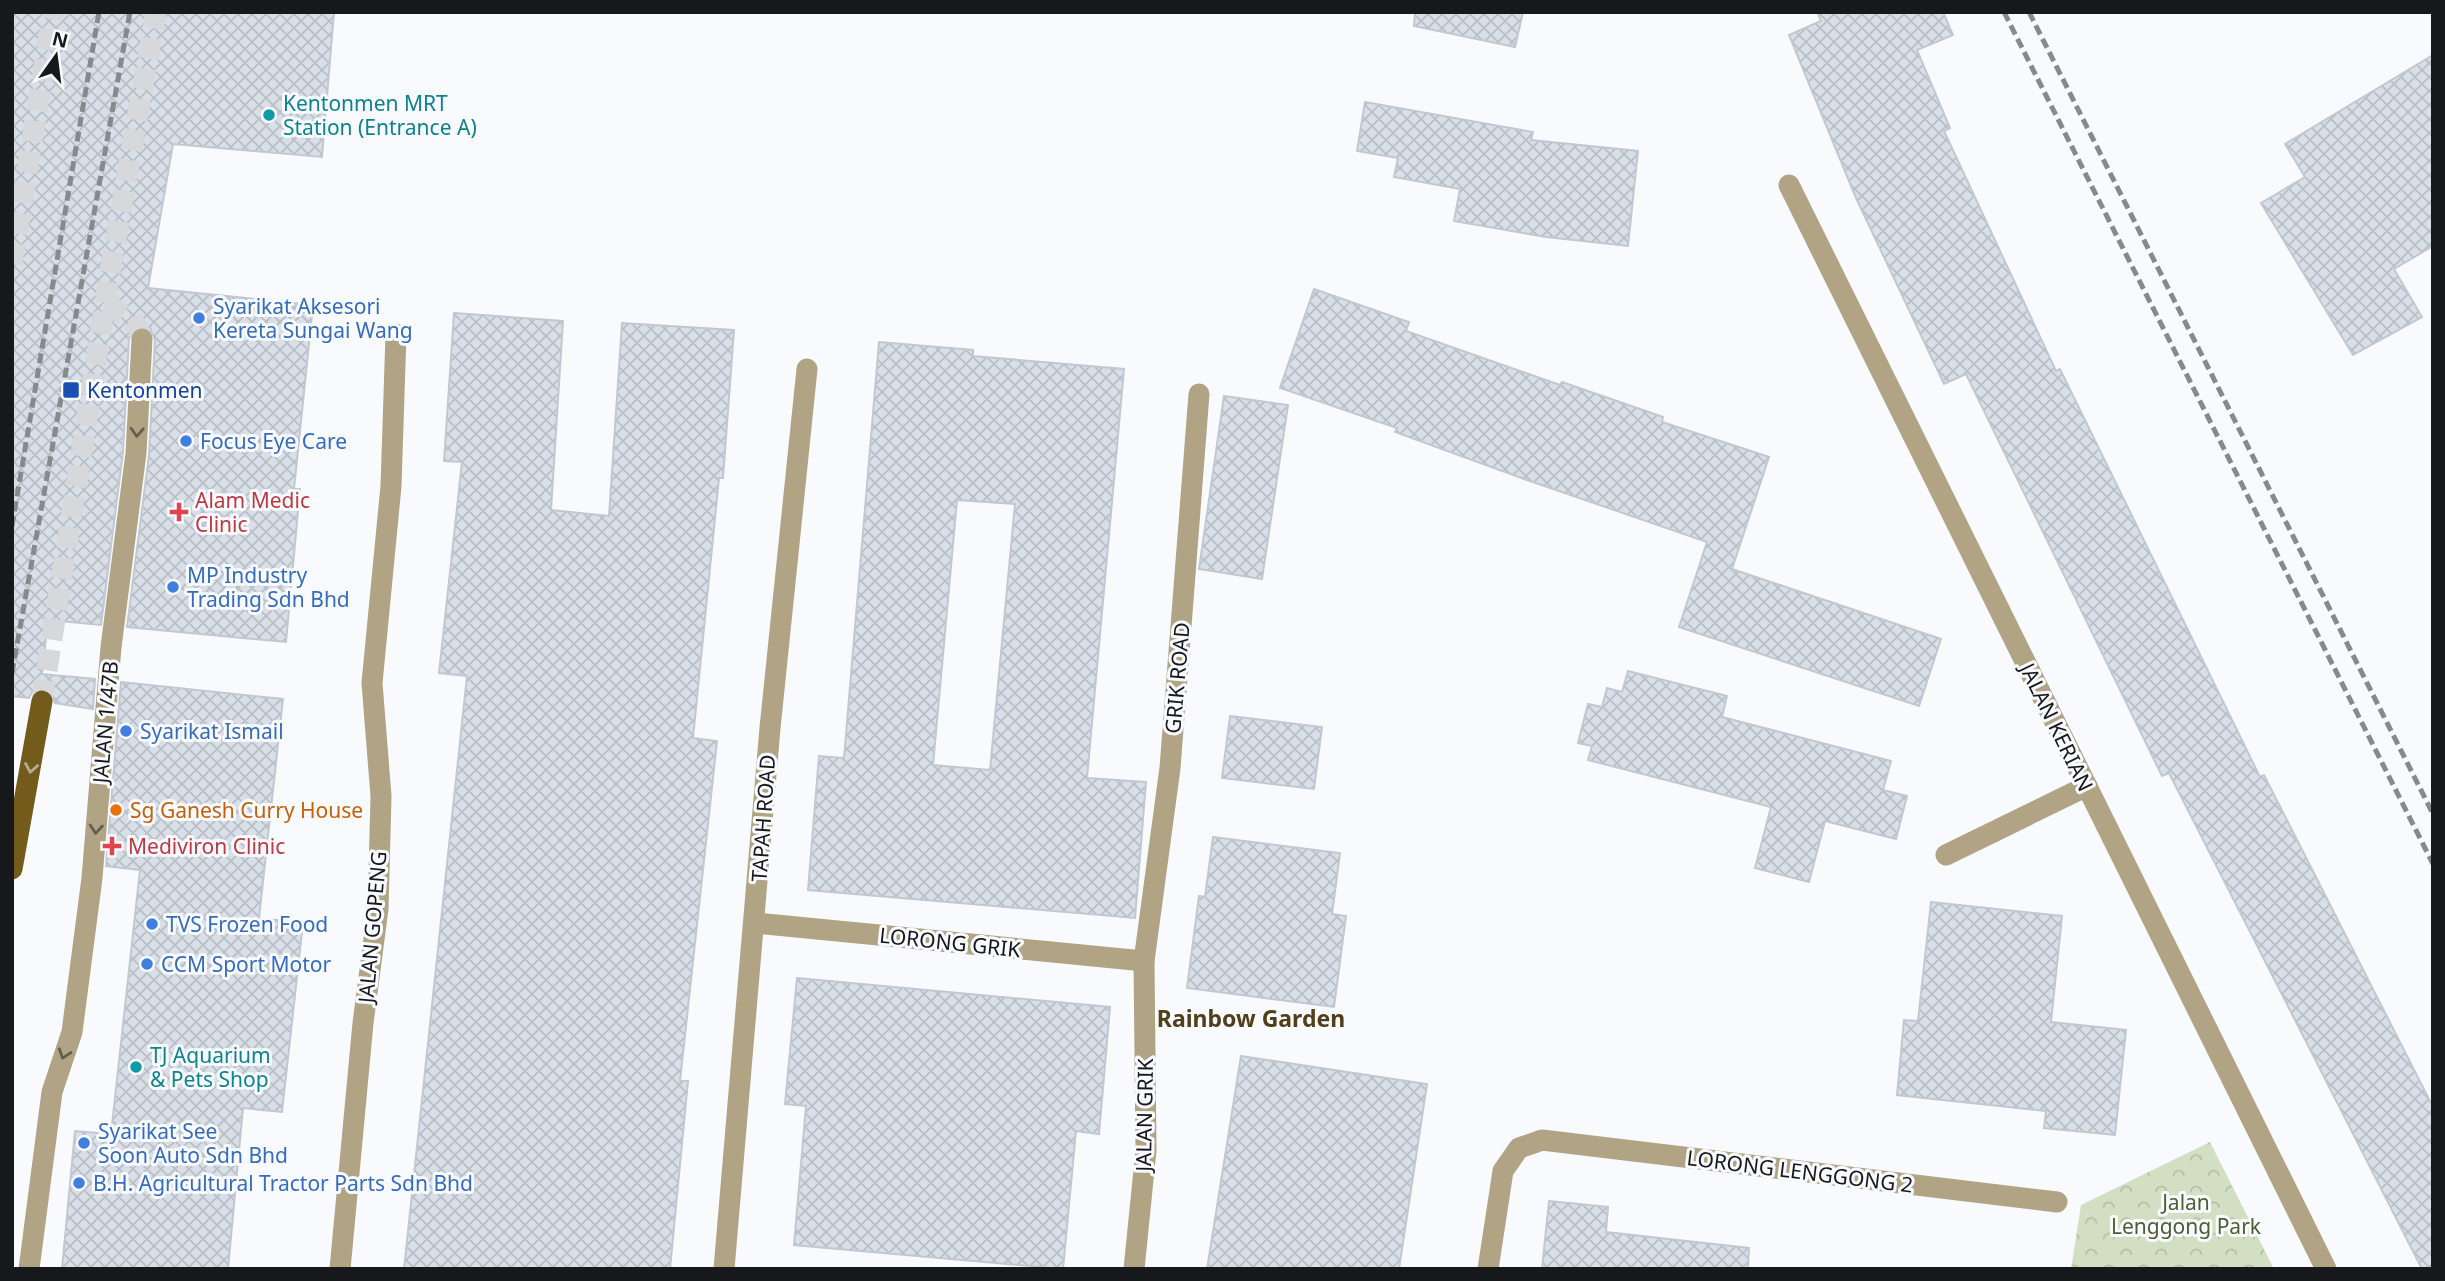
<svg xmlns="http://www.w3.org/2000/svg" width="2445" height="1281" font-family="'Noto Sans',sans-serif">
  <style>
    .park { fill: url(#park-crowns) }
    .building { fill: url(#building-cross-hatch); stroke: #c2c8d0; stroke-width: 2; fill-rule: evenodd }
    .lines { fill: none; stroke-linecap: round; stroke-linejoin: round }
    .minor-tunnel { stroke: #d6d8dc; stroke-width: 21; stroke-dasharray: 21 10; stroke-linecap: butt }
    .major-tunnel { stroke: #d6d8dc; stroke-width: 21; stroke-dasharray: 21 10; stroke-linecap: butt }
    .minor { stroke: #b0a485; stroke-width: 21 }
    .major { stroke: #735c1b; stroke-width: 21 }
    .rail { stroke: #87898c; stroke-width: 5; stroke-dasharray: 10 5; stroke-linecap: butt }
    .oneway { stroke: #635e50 }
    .oneway2 { stroke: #b6ab8c }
    .culture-dot { fill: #0f9aa8; stroke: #f8fafe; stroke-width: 2.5 }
    .shop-dot { fill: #3f7fe0; stroke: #f8fafe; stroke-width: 2.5 }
    .transit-dot { fill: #1a4fb4; stroke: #f8fafe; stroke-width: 2.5 }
    .health-dot { fill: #e0444e; stroke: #f8fafe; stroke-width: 2.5 }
    .food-dot { fill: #e8710a; stroke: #f8fafe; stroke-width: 2.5 }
    .labels { text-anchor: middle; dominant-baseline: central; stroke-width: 6; stroke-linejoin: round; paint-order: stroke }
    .culture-label { font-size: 21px; fill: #0d838f; stroke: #f8fafe; text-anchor: start }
    .shop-label { font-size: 21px; fill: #366cbe; stroke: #f8fafe; text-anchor: start }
    .transit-label { font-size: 21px; fill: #164399; stroke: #f8fafe; text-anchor: start }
    .health-label { font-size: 21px; fill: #be3a42; stroke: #f8fafe; text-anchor: start }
    .street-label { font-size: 21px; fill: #16181b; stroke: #f8fafe }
    .food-label { font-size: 21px; fill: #c56008; stroke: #f8fafe; text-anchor: start }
    .park-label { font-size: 21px; fill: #4d5f32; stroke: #f8fafe }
    .neighbourhood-label { font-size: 23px; font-weight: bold; fill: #503f18; stroke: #f8fafe }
  </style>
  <defs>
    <pattern id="park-crowns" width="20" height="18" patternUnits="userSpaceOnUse" patternTransform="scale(1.75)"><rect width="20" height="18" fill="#d3dfc3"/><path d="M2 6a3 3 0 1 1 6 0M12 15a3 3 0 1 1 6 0" fill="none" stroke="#b4bfa7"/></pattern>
    <pattern id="building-cross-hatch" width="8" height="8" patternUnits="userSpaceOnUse" patternTransform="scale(1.75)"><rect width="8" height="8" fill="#d9dfe8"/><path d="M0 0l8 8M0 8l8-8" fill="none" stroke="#babfc6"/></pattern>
  </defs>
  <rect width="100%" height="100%" fill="#f8fafe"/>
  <path class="park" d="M2210 1142 2274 1269H2071L2081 1205Z"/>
  <g class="building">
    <path d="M12 12H334L322 157 173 144 148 288 313 305 294 489H300L286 642 127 627 149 455 155 340 150 328 137 327 129 338 123 452 101 625 48 620 42 674 95 679 93 709 55 703 51 691 44 688 32 692 29 698 12 696Z"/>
    <path d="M1415 12H1523L1515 47 1414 26Z"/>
    <path d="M1817 12H1943L1953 35 1917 50 1950 128 1944 131 2056 371 2060 369 2260 777 2264 775 2433 1107V1269H2422L2169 773 2162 776 1966 374 1944 384 1856 198 1789 35 1821 21Z"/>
    <path d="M2433 55V246L2394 269 2422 317 2353 355 2261 203 2305 177 2285 144Z"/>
    <path d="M1365 102 1533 132 1531 140 1638 151 1628 246 1546 237 1454 221 1460 189 1394 177 1398 158 1357 151Z"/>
    <path d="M1314 289 1409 322 1406 331 1560 385 1562 382 1663 417 1662 422 1769 457 1732 569 1941 639 1919 706 1679 627 1707 542 1527 480 1395 432 1397 428 1280 388Z"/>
    <path d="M454 313 563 321 551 510 609 516 622 323 734 330 723 478H719L693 738 717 741 680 1081H688L670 1269H404L467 676 439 673 462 462 444 461Z"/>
    <path d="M879 342 973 350V356L1124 369 1087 778 1146 782 1135 918 808 890 819 756 844 758ZM957 500 1015 504 990 770 933 765Z"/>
    <path d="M1224 396 1288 405 1262 579 1199 569Z"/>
    <path d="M1628 671 1727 696 1722 717 1891 761 1883 790 1907 796 1896 839 1825 821 1809 882 1755 868 1771 807 1588 760 1592 746 1578 743 1588 704 1602 707 1607 688 1622 692Z"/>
    <path d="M121 682 283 699 259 918 303 923 282 1112 243 1108 228 1269H62L75 1131 111 1134 140 870 106 866Z"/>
    <path d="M1230 716 1322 727 1314 789 1222 778Z"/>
    <path d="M1213 837 1340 853 1332 914 1346 916 1334 1007 1187 988 1199 896 1205 897Z"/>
    <path d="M1931 902 2062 916 2051 1022 2126 1030 2115 1135 2044 1128 2046 1111 1897 1095 1904 1020 1918 1021Z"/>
    <path d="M797 978 1110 1007 1099 1134 1076 1131 1063 1269 794 1245 806 1106 785 1104Z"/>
    <path d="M1241 1056 1427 1084 1399 1269H1207Z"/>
    <path d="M1549 1201 1608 1207 1606 1232 1749 1248 1748 1269H1542Z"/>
  </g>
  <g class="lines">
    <path class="minor-tunnel" d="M105 304C124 314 137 318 142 339"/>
    <g class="major-tunnel">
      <path d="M12 264 53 12"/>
      <path d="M42 701 111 266 156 12"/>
    </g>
    <g class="minor">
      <path d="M1789 185 2326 1269"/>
      <path d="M1946 855 2087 786"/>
      <path d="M756 923 1144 961"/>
      <path d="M29 1269 52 1092 72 1032 92 878 111 647 136 453 142 339"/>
      <path d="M340 1269 363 1023 378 909 381 796 372 683 391 486 396 334"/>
      <path d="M724 1269 770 728 807 369"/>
      <path d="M1134 1269 1146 1150 1144 961 1170 768 1199 394"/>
      <path d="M1488 1269 1503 1171 1519 1148 1542 1140 2057 1202"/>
    </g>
    <path class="major" d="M12 869 42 701"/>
    <g class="rail">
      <path d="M2004 12 2433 864"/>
      <path d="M2029 12 2433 814"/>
      <path d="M12 526 99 12"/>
      <path d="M12 673 130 12"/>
    </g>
  </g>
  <defs><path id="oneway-chevron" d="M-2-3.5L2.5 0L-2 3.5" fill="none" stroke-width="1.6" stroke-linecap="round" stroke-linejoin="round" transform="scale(1.75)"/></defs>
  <g class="oneway">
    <use href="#oneway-chevron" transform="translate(137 432) rotate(93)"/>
    <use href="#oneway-chevron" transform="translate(96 829) rotate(95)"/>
    <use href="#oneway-chevron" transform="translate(64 1054) rotate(108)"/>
  </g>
  <use class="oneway2" href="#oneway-chevron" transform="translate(31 768) rotate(100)"/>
  <g class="culture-dot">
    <circle cx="269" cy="115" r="7"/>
    <circle cx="136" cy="1067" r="7"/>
  </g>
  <g class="shop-dot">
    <circle cx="199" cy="318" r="7"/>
    <circle cx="186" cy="441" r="7"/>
    <circle cx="173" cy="587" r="7"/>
    <circle cx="126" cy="731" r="7"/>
    <circle cx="152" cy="924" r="7"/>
    <circle cx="147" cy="964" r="7"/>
    <circle cx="84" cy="1143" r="7"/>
    <circle cx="79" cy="1183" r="7"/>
  </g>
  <rect class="transit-dot" x="62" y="381" width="18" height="18" rx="3.5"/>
  <g class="health-dot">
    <path d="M175.5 501.5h7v7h7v7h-7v7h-7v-7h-7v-7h7z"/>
    <path d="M108.5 835.5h7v7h7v7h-7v7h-7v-7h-7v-7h7z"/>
  </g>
  <circle class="food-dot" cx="116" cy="810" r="7"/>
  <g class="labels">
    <g class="culture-label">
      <text x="283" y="103">Kentonmen MRT<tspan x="283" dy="24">Station (Entrance A)</tspan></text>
      <text x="150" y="1055">TJ Aquarium<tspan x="150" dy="24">&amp; Pets Shop</tspan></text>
    </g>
    <g class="shop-label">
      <text x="213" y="306">Syarikat Aksesori<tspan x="213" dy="24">Kereta Sungai Wang</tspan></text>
      <text x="200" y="441">Focus Eye Care</text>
      <text x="187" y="575">MP Industry<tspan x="187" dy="24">Trading Sdn Bhd</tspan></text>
      <text x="140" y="731">Syarikat Ismail</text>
      <text x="166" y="924">TVS Frozen Food</text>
      <text x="161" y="964">CCM Sport Motor</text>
      <text x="98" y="1131">Syarikat See<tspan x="98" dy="24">Soon Auto Sdn Bhd</tspan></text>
      <text x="93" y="1183">B.H. Agricultural Tractor Parts Sdn Bhd</text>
    </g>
    <g class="transit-label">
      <text x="87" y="390">Kentonmen</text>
    </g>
    <g class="health-label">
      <text x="195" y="500">Alam Medic<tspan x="195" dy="24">Clinic</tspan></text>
      <text x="128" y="846">Mediviron Clinic</text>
    </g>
    <g class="street-label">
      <text transform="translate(1177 678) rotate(-85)">GRIK ROAD</text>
      <text transform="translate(105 722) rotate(-85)">JALAN 1/47B</text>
      <text transform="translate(2057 727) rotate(64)">JALAN KERIAN</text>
      <text transform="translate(763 818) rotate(-86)">TAPAH ROAD</text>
      <text transform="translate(372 927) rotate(-85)">JALAN GOPENG</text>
      <text transform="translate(950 942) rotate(6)">LORONG GRIK</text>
      <text transform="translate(1144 1115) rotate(-89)">JALAN GRIK</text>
      <text transform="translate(1800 1171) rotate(7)">LORONG LENGGONG 2</text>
    </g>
    <g class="food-label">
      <text x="130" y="810">Sg Ganesh Curry House</text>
    </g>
    <g class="park-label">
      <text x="2186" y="1202">Jalan<tspan x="2186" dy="24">Lenggong Park</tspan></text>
    </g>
    <g class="neighbourhood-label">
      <text x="1251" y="1018">Rainbow Garden</text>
    </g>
  </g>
  <rect width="2445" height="1281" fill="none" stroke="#16181b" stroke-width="28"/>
  <g transform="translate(56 56) rotate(14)" stroke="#f8fafe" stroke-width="5" paint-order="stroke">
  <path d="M0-5L12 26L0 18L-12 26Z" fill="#16181b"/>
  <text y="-10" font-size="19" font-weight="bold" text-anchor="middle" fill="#16181b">N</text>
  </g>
</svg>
